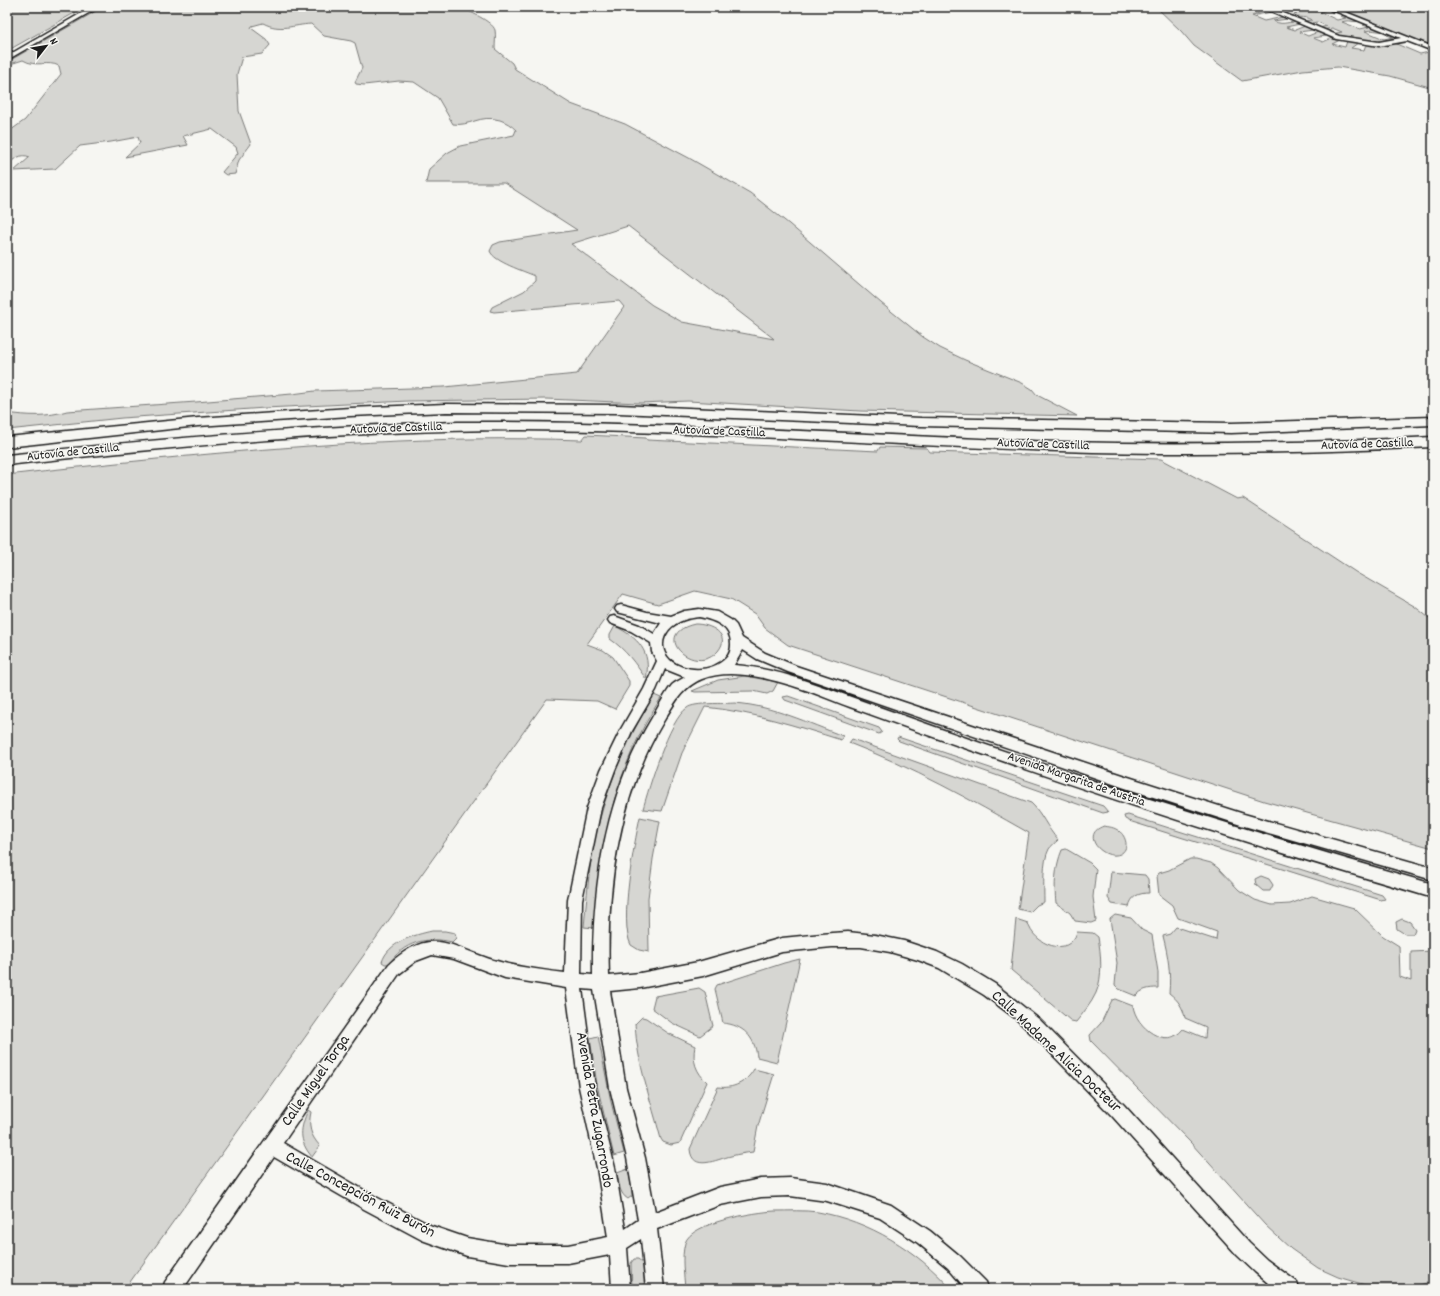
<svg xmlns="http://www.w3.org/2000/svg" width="1440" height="1296" font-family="Dekko,sans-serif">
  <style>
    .green { fill: #d6d6d2; stroke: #797977; fill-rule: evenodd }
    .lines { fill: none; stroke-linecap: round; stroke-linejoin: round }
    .minor-casing { stroke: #1c1c1c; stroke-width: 3 }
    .highway-casing { stroke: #1c1c1c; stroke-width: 3 }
    .minor { fill: #f6f6f2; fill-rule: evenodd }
    .highway { fill: #f6f6f2; fill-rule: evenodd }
    .labels { text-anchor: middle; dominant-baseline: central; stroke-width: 3; stroke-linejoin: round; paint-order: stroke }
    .street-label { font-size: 13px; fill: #1c1c1c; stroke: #f6f6f2 }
    .near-street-label { font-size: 16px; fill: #1c1c1c; stroke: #f6f6f2 }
  </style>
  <rect width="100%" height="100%" fill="#f6f6f2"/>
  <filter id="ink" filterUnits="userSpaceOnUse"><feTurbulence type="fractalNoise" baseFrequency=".025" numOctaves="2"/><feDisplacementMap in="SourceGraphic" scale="8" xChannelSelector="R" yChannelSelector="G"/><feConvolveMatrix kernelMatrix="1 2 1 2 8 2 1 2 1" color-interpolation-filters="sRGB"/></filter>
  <g filter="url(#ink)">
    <g class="green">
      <path d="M7 7H85L7 51Z"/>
      <path d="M103 7H460C468 11 492 21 495 30 496 35 495 43 495 49L512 63 515 69 571 104 625 124 689 158 750 193 789 224 881 303 923 337 940 348 965 360 1022 383 1032 389 1037 395 1077 416 860 411 688 401 640 403 546 399 408 401 265 408 122 418 7 430V413C28 416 47 417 67 411L196 402 292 394 315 391 444 387 577 374 624 307 619 301 494 312 490 311 492 307 524 291 535 281V276C524 271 494 262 490 251L493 245 500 242 577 230 504 183H426L429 169 447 153 460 146 514 135 516 130C511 125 506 122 500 120 479 114 470 127 453 124L438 98 414 82 399 81 364 85 356 84 355 82 362 68 355 43 351 41 324 36 311 24C293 25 280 32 263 23L252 26 251 28 266 39 270 45 262 54 242 57 237 74 239 111 251 144 239 160 235 174 226 175 222 172 238 153 236 147 212 129 183 136 188 145 125 157 140 143 138 137 111 142 80 146 55 169 14 171 30 157C21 153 14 159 7 165V133L25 120 61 74 59 66C48 60 36 68 23 60L7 65V62ZM628 226 773 338 774 339 682 322 652 305 571 244Z"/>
      <path d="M1156 7H1241L1244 8 1259 7 1261 8 1248 10 1256 14 1266 10 1271 12 1252 16 1264 21 1283 17 1288 19 1273 21C1286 27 1288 19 1300 24L1286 27 1295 30 1305 26 1313 30 1299 32 1308 36 1318 32 1326 36 1313 38 1323 42 1332 38 1340 40 1332 44 1345 47 1347 41 1358 43 1351 48 1364 50 1366 44 1383 46 1394 43 1420 54 1429 52 1433 54V88L1390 76 1338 67 1303 70 1242 81 1194 46 1181 31Z"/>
      <path d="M1282 7H1309L1315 11 1324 9 1319 7H1324L1336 12 1333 13 1328 10 1320 12 1337 20 1346 18 1340 16 1343 15 1359 21C1353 23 1350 19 1342 22L1360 29 1369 27 1363 25 1366 24 1383 31C1377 32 1373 29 1365 31L1384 39 1393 37 1387 35 1390 34 1397 37C1376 45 1352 41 1331 34L1342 32 1332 28 1323 30 1319 28 1327 26 1317 22 1312 23 1314 24 1311 25 1301 21 1312 20C1302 15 1297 19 1290 16L1297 14 1288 10 1283 11 1284 12 1273 9 1283 8Z"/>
      <path d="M1334 7H1433V43L1426 44Z"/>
      <path d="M586 435 646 438 647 440 878 451 880 447 927 448 930 452 1161 459 1237 499 1243 498 1357 573 1414 606 1433 621V848L1264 801 788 645 765 628 755 614 731 599 695 591 658 604 623 594 587 644 603 650 613 657 629 681V686L615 709 597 701 547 699 125 1289H7V475C57 469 107 464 157 459 299 445 440 435 582 440Z"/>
      <path d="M695 624C710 624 732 634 718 651 695 678 648 634 695 624Z"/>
      <path d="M615 626C638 638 652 651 646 679 635 663 626 650 610 639V635Z"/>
      <path d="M745 676 778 682 773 691 767 694 753 691 695 692 692 691 718 680Z"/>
      <path d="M654 695 661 698C616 765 598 848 594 928L584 927C586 905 588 882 591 860 600 803 624 743 654 695Z"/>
      <path d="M788 696 879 728 882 732 879 734 785 700 783 697Z"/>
      <path d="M735 703C773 706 808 723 843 736L841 740C797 726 752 712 705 707L682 753 662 811 643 809C649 787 669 720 687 708 694 702 725 704 735 703Z"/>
      <path d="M898 737 1103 806 1108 812 1103 813 899 741 897 739Z"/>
      <path d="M852 739 1031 803C1042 813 1047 828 1058 840 1055 843 1051 846 1049 849 1042 862 1044 888 1044 902L1037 905 1030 912 1018 909 1029 833C969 799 914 768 849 743Z"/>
      <path d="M1128 815 1382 895 1385 899 1381 900 1129 821 1125 819 1124 816Z"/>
      <path d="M640 817 660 821 653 859 648 898 649 952 639 950 631 945C619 922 634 845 640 817Z"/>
      <path d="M1104 826C1109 827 1114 827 1119 831 1126 836 1130 849 1120 854 1103 861 1079 834 1104 826Z"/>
      <path d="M1066 849 1090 863 1096 869 1093 897 1096 921 1091 923 1075 921 1070 913 1056 903C1054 886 1055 867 1062 850Z"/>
      <path d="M1190 859H1196L1211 863 1218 868 1239 890 1255 900 1272 905 1290 904 1312 896 1354 908 1383 936 1399 946 1400 977 1411 981V952L1433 951V1281L1406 1289H1379L1338 1277 1318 1268 1291 1249 1265 1225 1191 1143 1091 1041 1090 1035 1101 1023 1112 1000 1115 999 1133 1006C1136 1027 1166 1051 1183 1029L1205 1038 1206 1027 1185 1018C1183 1007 1178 1000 1169 993 1171 973 1168 955 1163 936L1170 934 1176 927 1216 940 1217 932 1178 918 1172 905 1159 895 1157 876 1159 873 1169 870Z"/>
      <path d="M1111 872 1145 875 1148 879 1149 893C1139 893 1131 896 1129 907L1112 904 1108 898Z"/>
      <path d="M1261 876 1269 879 1273 885 1270 891H1263L1256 885 1255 879Z"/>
      <path d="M1115 915 1131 918 1142 930 1152 935 1158 972V988C1149 988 1142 989 1136 996L1119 989 1115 985 1117 963 1110 919Z"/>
      <path d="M1016 919 1028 923C1033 944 1069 959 1077 932L1093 933 1098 937C1101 954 1103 977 1096 993 1091 1004 1083 1013 1076 1022L1071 1021 1011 970Z"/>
      <path d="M1402 919 1410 922 1415 929 1413 934H1405L1397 929 1396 922Z"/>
      <path d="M432 931H445L455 933 456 938 452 942C427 936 403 942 389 964H385L382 962C388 942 414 935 432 931Z"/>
      <path d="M800 959 777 1062 757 1057C755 1037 743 1025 723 1023L715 989 717 985 784 963Z"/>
      <path d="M699 988 705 992 713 1026 700 1036 672 1023 652 1008 655 996Z"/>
      <path d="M642 1017 646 1018 668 1033 695 1046C692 1061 696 1072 707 1082L680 1143 671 1145 663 1142 661 1139C651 1101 637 1063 635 1024Z"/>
      <path d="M598 1036 611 1102 624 1153 614 1156 597 1085 590 1038Z"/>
      <path d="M754 1069 774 1074 758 1126 753 1152C746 1153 738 1154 731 1156 717 1159 692 1173 690 1149L718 1087C733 1089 746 1083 754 1069Z"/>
      <path d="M308 1110 311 1112C308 1126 310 1135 320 1146L312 1157C298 1140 300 1129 308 1110Z"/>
      <path d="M628 1169 632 1189V1196L628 1199C619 1194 619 1182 617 1173Z"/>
      <path d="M775 1211C789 1211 804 1210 818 1212 869 1221 917 1250 951 1289H685C684 1274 681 1258 685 1243 691 1222 756 1212 775 1211Z"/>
      <path d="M634 1259H638L643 1263 645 1288 632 1289 631 1263Z"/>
    </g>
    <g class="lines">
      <defs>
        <g id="minor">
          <path d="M92 7H99L7 60V56Z"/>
          <path d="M1261 7H1269L1339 36 1379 42 1401 38 1325 7H1333L1433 47V51L1407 41 1379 46 1336 39Z"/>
          <path d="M621 605 647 612 671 616 684 611 699 609 717 612 731 620 736 625 742 638 765 653 796 666 1122 775 1244 814 1433 868V880L1244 826 1122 787 788 672 757 659 743 650 734 665C775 668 813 683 851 697 896 713 941 729 986 745 1134 796 1283 841 1433 884V898C1370 879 1307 861 1244 841 1160 815 1077 787 994 758 946 742 898 724 850 707 828 699 806 689 783 683 758 676 727 669 702 679 682 687 674 704 663 722 618 798 606 889 609 976L640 973 698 962 782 938 832 933 848 932 875 935 904 941 937 952 962 964 995 984 1040 1020 1124 1105 1249 1243 1267 1260 1297 1282 1299 1289H1275L1255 1272 1237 1255 1113 1117 1043 1045 1015 1018 984 995 939 968 918 960 890 952 861 947H832L782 952 703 976 640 988 610 991 626 1088 645 1158 655 1212 720 1187 761 1179 790 1178 827 1183 891 1205 930 1231 960 1256 986 1282 988 1289H966L948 1268 918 1243 880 1218 827 1201 790 1196 761 1197 720 1205 657 1229 664 1289H646L641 1239 627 1248 630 1289H612L610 1255 568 1263H509L467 1256 422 1240 364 1209 274 1157 183 1289H163L165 1282 389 964C432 926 447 945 493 960 516 967 541 970 565 973L568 900 587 808 601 770 621 729 644 689 657 661 652 652 651 643 631 631 610 623 608 620 610 617 614 616 639 625 654 634 661 623 617 612 615 609 617 606ZM699 617C714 620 731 626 731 644 731 649 730 654 726 658 713 672 685 673 670 660 655 645 666 626 684 620 689 618 694 618 699 617ZM665 669 685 677C681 680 675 682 672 685 665 694 659 706 653 716 605 795 592 885 593 975L581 974 582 900 601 808 615 770 632 731 656 690ZM432 955 454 959 505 978 566 988 579 1087 597 1168 608 1237 568 1245H509L467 1238 432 1226 376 1197 283 1143 399 974 416 961ZM582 989 594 990 610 1088 627 1158 638 1220 625 1229 615 1168 595 1087Z"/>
        </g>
        <g id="highway">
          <path d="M446 404 619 405 921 418 1231 423 1433 417V425L1231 433 921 426 619 413 446 412 350 416 198 426 7 447V437L198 418 350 408Z"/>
          <path d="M458 422C659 421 859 435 1060 442 1185 445 1309 443 1433 437V447C1309 453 1184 455 1060 451 881 445 702 431 522 430 350 430 178 446 7 465V455C157 439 307 426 458 422Z"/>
        </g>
      </defs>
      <use href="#minor" class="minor-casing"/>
      <use href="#highway" class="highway-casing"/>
      <use href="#minor" class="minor"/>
      <use href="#highway" class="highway"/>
    </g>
  </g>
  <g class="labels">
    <g class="street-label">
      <text transform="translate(396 429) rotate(-2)">Autovía de Castilla</text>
      <text transform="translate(719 432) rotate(2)">Autovía de Castilla</text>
      <text transform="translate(1043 445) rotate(2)">Autovía de Castilla</text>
      <text transform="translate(1367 445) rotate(-2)">Autovía de Castilla</text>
      <text transform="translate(73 453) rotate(-6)">Autovía de Castilla</text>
      <text transform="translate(1076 780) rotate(19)">Avenida Margarita de Austria</text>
    </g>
    <g class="near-street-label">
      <text transform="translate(1056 1052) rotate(43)">Calle Madame Alicia Docteur</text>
      <text transform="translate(316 1081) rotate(-55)">Calle Miguel Torga</text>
      <text transform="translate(594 1110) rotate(80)">Avenida Petra Zugarrondo</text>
      <text transform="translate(360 1195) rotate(28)">Calle Concepción Ruiz Burón</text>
    </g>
  </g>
  <rect width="1440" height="1296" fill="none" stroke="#f6f6f2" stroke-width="24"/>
  <rect x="12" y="12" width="1416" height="1272" fill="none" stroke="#1c1c1c" stroke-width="1.5" filter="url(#ink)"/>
  <g transform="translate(46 46) rotate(59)" stroke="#f6f6f2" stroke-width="3" paint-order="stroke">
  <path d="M0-3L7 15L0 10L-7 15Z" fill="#1c1c1c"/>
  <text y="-6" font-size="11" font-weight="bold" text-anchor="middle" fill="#1c1c1c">N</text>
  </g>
</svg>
